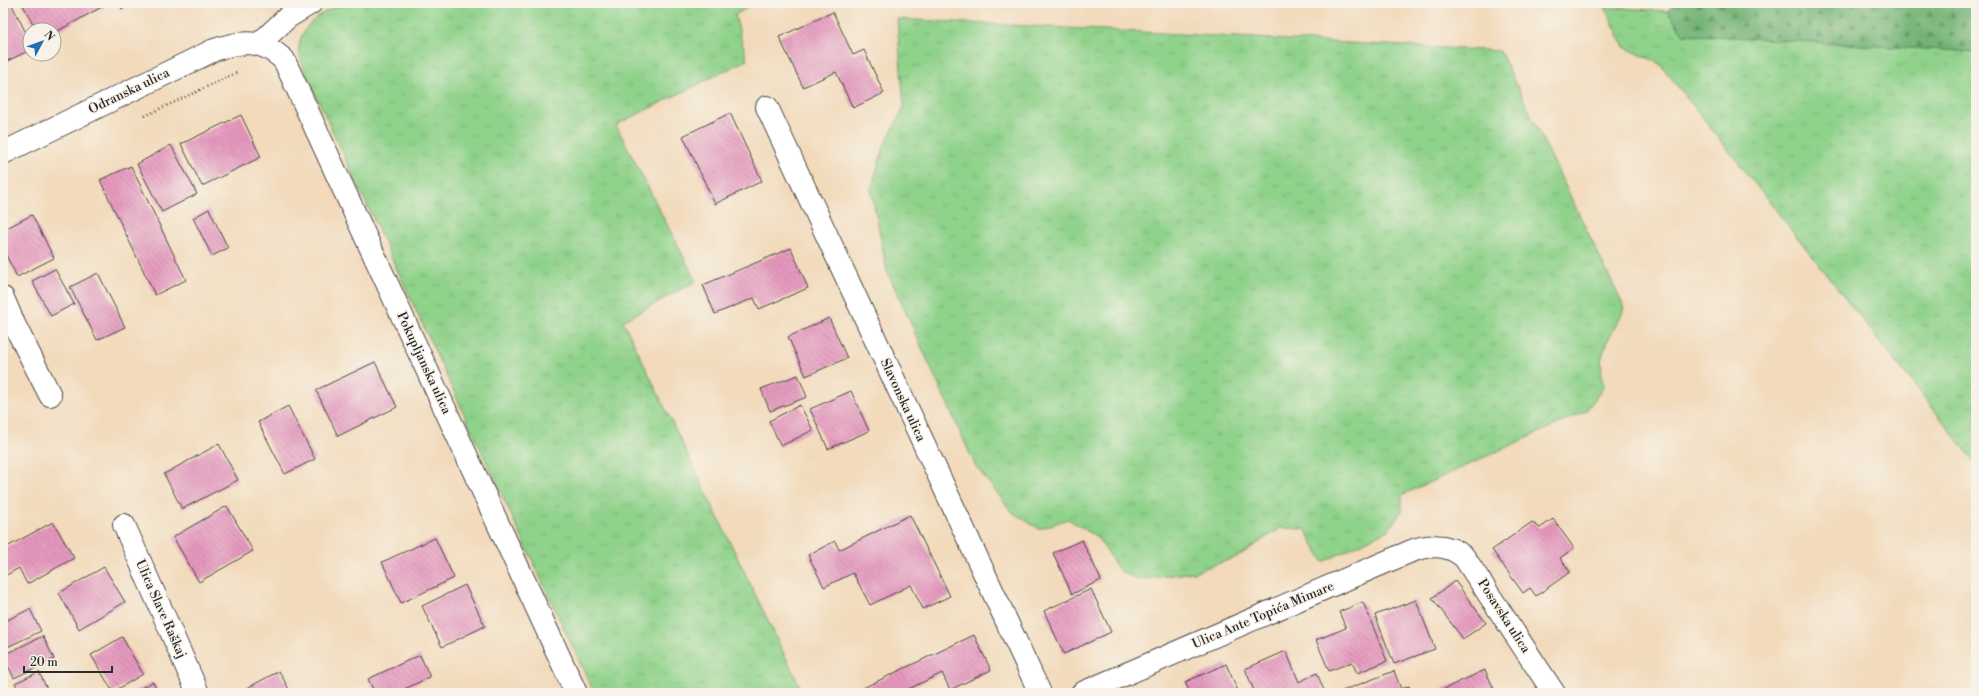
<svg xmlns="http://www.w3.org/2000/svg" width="1979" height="696" font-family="'Libre Bodoni',serif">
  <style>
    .grass { fill: url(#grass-tufts); stroke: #5d7e5a }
    .forest { fill: url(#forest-firs); stroke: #4f7050 }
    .building { fill: url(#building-back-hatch) }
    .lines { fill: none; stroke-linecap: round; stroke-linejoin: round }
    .minor-casing { stroke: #494541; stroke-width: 24 }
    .path { stroke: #494541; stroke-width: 2.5; stroke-dasharray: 1 3; stroke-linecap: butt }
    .minor { stroke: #fff; stroke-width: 22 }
    .labels { text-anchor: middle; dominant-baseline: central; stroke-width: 3; stroke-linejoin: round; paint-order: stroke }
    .street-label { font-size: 13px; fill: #2b2b2b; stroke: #f7f3e8 }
  </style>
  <defs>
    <pattern id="grass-tufts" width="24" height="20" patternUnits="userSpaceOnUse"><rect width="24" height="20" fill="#8fd28a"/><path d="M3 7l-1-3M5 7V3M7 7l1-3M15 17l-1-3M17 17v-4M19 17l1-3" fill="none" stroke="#7cb477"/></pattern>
    <pattern id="forest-firs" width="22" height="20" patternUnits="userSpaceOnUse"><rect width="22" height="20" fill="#73b476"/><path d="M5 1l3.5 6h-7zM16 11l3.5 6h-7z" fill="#5f9361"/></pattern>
    <pattern id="building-back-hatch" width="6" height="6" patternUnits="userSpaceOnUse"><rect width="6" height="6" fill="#e598be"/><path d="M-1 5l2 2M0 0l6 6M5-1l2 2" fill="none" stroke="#ba7c9b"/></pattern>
  </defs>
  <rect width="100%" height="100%" fill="#f7f3e8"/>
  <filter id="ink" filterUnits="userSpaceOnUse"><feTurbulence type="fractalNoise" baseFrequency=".025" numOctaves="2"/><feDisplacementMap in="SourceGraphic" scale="8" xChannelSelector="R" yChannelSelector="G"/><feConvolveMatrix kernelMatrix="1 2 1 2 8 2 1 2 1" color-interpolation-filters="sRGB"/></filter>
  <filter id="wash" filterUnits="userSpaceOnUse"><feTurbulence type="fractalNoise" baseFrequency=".012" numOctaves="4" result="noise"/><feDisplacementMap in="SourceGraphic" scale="16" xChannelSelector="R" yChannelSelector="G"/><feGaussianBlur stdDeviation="0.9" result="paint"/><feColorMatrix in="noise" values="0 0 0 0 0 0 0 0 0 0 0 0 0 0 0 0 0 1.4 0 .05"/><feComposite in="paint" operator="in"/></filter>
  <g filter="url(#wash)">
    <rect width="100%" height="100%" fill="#f2dabb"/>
    <g class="grass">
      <path d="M346 3H755L735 15 747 60 616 125 696 281 623 321 803 693H594L306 74C303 66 298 54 299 47 301 23 326 9 346 3Z"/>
      <path d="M1605 7 1667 11 1683 34 1976 52V463L1660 64 1624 47Z"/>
      <path d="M897 19 1500 51 1625 309 1608 340 1601 360 1603 388 1586 411 1402 495V511L1388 530 1323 562 1305 529 1281 528 1237 557 1194 572 1138 580 1120 571 1097 537 1068 519 1039 529 1012 512 975 465 887 271 871 189 884 146 904 107Z"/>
    </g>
    <path class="forest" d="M1676 3H1976V52L1683 34 1667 11Z"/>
    <g id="blocks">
      <g class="building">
        <path d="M3 3H11L30 41V50L3 63Z"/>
        <path d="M22 3H109L54 33V30H36Z"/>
        <path d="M118 3H134L122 9Z"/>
        <path d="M833 12 853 55 864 50 884 93 853 108 836 72 803 87 779 37Z"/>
        <path d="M730 113 762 181 715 204 683 136Z"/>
        <path d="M241 115 261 157 202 186 181 144Z"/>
        <path d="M171 145 197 194 162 212 137 164Z"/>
        <path d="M131 166 186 280 155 295 100 180Z"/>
        <path d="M209 209 228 248 212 256 193 218Z"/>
        <path d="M32 215 54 258 17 277 3 249V230Z"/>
        <path d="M791 248 808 288 759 309 754 298 715 314 703 285Z"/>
        <path d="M55 269 74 304 51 316 32 281Z"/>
        <path d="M98 273 125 327 97 340 70 287Z"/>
        <path d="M829 318 847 358 806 376 788 337Z"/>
        <path d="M375 362 397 407 338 436 316 390Z"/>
        <path d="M798 375 807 397 770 411 761 389Z"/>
        <path d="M851 391 869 431 828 449 810 409Z"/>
        <path d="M800 405 813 430 781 446 769 421Z"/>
        <path d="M288 406 315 459 285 474 258 422Z"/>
        <path d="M219 444 238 480 182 509 164 474Z"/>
        <path d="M227 506 253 551 199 582 173 537Z"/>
        <path d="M910 515 950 596 923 609 911 585 870 605 853 573 824 587 808 555 835 541 839 550Z"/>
        <path d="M1553 519 1574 548 1560 558 1570 572 1536 596 1530 588 1523 593 1492 550 1532 522 1540 528Z"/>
        <path d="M53 522 74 558 27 584 19 568 3 577V549Z"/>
        <path d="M435 538 454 578 401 603 382 562Z"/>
        <path d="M1082 540 1101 580 1072 594 1053 553Z"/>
        <path d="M104 567 125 602 79 629 59 593Z"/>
        <path d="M1455 581 1486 623 1463 639 1432 598Z"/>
        <path d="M465 585 485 626 442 647 422 606Z"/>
        <path d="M1091 589 1111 632 1064 654 1044 611Z"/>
        <path d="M1416 600 1435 649 1394 664 1375 615Z"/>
        <path d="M1363 602 1387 661 1357 673 1352 662 1329 671 1316 640 1346 628 1339 612Z"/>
        <path d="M30 609 41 631 3 649V622Z"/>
        <path d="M974 635 991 670 950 690 942 673 900 693H865L863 688Z"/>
        <path d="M43 636 54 659 14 678 3 655Z"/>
        <path d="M122 637 143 674 113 692 91 655Z"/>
        <path d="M1286 651 1299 682 1317 673 1325 693H1255L1245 669Z"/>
        <path d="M420 655 430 677 396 693H375L368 679Z"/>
        <path d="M1226 664 1239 693H1190L1185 682Z"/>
        <path d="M1485 670 1496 693H1435Z"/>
        <path d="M279 671 291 693H238Z"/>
        <path d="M1394 671 1401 689 1409 686 1412 693H1337Z"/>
        <path d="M39 672 49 693H20L15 683Z"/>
        <path d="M153 682 159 693H131Z"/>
      </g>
    </g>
  </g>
  <g filter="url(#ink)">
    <use href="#blocks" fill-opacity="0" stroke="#494541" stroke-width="1"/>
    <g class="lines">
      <defs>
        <g id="minor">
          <path d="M259 44 288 17 311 3"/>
          <path d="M767 107 1040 693"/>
          <path d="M3 153 214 50C242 40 262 39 284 60L576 693"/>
          <path d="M3 298 15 326 50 395"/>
          <path d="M124 525 198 693"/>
          <path d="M1082 693 1409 552C1429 544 1447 543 1464 557L1554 693"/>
        </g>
      </defs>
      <use href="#minor" class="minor-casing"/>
      <path class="path" d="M145 116 238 72"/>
      <use href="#minor" class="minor"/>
    </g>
  </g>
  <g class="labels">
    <g class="street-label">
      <text transform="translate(129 91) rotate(-26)">Odranska ulica</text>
      <text transform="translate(424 363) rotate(65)">Pokupljanska ulica</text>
      <text transform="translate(903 400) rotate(65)">Slavonska ulica</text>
      <text transform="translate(161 609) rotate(66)">Ulica Slave Raškaj</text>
      <text transform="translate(1263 615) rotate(-23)">Ulica Ante Topića Mimare</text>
      <text transform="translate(1504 616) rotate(57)">Posavska ulica</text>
    </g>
  </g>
  <rect width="1979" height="696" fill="none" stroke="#f7f3e8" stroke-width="16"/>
  <g transform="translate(42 42) rotate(49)"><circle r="19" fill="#f7f3e8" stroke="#a5a39c"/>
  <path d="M0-3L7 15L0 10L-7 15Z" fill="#1f6fb2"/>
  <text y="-6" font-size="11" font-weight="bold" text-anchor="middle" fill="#2b2b2b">N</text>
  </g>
  <path d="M24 666v6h88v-6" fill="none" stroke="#2b2b2b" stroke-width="2"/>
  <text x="30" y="666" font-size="12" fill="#2b2b2b" stroke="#f7f3e8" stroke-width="3" paint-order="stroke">20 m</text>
</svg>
